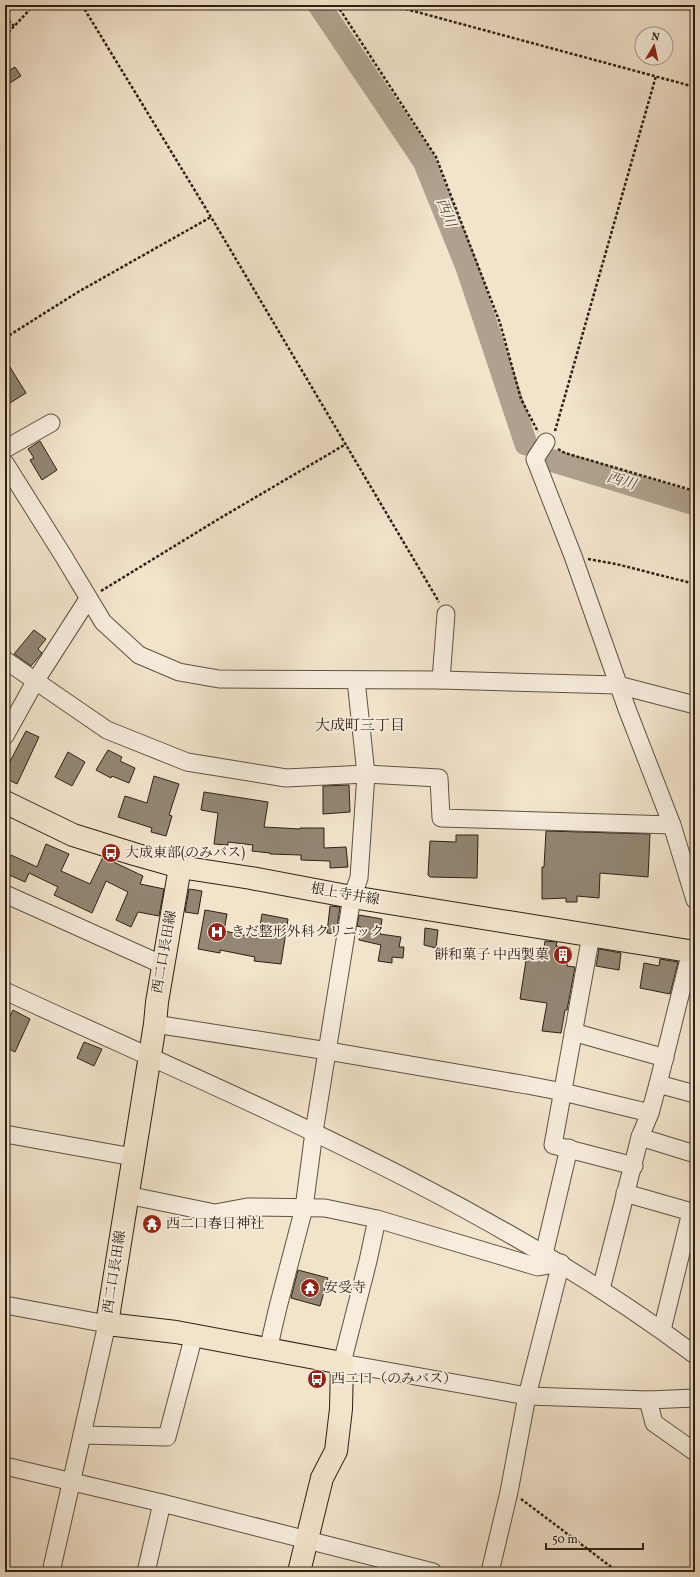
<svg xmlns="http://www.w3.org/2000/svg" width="700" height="1577" font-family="Vollkorn,'Noto Serif JP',serif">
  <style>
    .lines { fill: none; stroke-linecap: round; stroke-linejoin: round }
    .river { stroke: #afa18d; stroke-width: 23 }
    .building { fill: #938673; stroke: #2d2114 }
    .minor-casing { stroke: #5e5242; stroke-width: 19 }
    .major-casing { stroke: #2d2114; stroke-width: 24 }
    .path { stroke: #2d2114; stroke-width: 2.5; stroke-dasharray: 3 2; stroke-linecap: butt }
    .minor { stroke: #f7eddd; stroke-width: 17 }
    .major { stroke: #f2e3cb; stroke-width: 22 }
    .labels { text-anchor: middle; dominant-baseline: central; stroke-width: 3.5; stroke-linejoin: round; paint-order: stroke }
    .poi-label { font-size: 14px; fill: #2d2114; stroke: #f7eddd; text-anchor: start }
    .street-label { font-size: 14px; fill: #2d2114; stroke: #f7eddd }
    .water-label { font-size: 15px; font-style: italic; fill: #5a4e3e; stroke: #f7eddd }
    .neighbourhood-label { font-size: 15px; fill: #2d2114; stroke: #f7eddd }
  </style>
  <rect width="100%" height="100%" fill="#f2e3cb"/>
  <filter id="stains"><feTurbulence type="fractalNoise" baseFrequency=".005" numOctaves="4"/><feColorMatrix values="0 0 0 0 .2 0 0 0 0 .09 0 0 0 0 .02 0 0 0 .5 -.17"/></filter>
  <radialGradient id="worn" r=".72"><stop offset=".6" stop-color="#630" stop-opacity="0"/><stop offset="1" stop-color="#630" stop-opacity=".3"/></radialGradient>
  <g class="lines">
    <g class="river">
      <path d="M319 5 424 161 467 267 526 444"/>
      <path d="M547 459 695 504"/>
    </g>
  </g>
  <g class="building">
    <path d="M15 67 21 76 5 86V73Z"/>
    <path d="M5 359 26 393 5 406Z"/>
    <path d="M40 441 57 470 42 480 30 460 34 458 28 449Z"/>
    <path d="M34 630 46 639 38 649 42 653 31 666 14 654Z"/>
    <path d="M26 731 39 737 17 784 5 778V771Z"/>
    <path d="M108 750 122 757 120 761 135 768 129 783 112 776 111 778 96 770Z"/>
    <path d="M68 752 85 762 72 786 55 777Z"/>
    <path d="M154 776 179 784 169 815 172 816 166 836 151 832 152 828 118 817 125 796 147 803Z"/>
    <path d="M349 785 350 812 323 814V786Z"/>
    <path d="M204 792 268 802 264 827 300 829V828H324V848L346 847 348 867 330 868V861L301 860V855L270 854V853L252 851 253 845 228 842V845L214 844 218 813 201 810Z"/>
    <path d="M546 831 650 834 648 877 600 873 599 898 577 896V902H566V898L542 899V867H544Z"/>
    <path d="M456 835H478L477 878 430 877 428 875 430 841 456 842Z"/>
    <path d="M46 844 69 854 61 871 90 884 103 857 143 876 140 884 164 889 159 916 138 912 131 927 116 920 128 892 106 881 92 913 54 895 58 887 29 873 25 882 5 873V860L8 861 11 855 37 867Z"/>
    <path d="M189 889 202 891 198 914 185 912Z"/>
    <path d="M330 906 340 907 336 934 327 933Z"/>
    <path d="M205 910 227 914 224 931 258 938 262 914 288 919 281 964 254 961 255 957 220 950V953L198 949Z"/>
    <path d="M359 915 382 919 380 934 401 937 399 947H404L403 958 392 957V963L378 961 381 945 359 940 361 927 357 926Z"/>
    <path d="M425 928 438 930 436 948 424 945Z"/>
    <path d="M545 941 557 942 556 946 570 948 567 966 575 967 567 1010H565L561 1033 542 1031 547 1003 520 999 527 954 543 957Z"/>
    <path d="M599 949 621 953 619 970 596 966Z"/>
    <path d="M660 959 678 962 670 994 640 988 644 963 659 966Z"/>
    <path d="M13 1010 30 1019 15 1052 5 1047V1027Z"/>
    <path d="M84 1042 102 1049 94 1066 77 1058Z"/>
    <path d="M298 1270 328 1278 320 1306 291 1298Z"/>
  </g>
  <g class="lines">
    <defs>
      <g id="minor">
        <path d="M546 442 535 459 573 556 627 709 672 825 695 900"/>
        <path d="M5 449 51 423"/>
        <path d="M5 463 64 557 103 622 139 655 179 672 219 679 441 680 618 685 695 705"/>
        <path d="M5 660 107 730 187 762 286 778 366 774 439 778 441 818 672 825"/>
        <path d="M441 680 446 614"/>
        <path d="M5 736 36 680 88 599"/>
        <path d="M5 894 163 965"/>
        <path d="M591 935 553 1145 634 1166"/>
        <path d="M5 991C241 1100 486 1198 695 1355"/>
        <path d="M155 1024 328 1051 527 1085 563 1092 650 1113"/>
        <path d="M573 1032 665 1058"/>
        <path d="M658 1084 695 1094"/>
        <path d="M5 1134 133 1157"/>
        <path d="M640 1137 695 1154"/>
        <path d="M625 1193 695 1213"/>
        <path d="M127 1195 215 1213 247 1207 325 1208 377 1219 538 1267 561 1263 527 1396 509 1492 490 1572"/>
        <path d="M377 1219 368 1261 342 1363 527 1396 648 1400 695 1398"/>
        <path d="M544 1254 569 1148"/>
        <path d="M601 1289 640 1137 650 1113 658 1084 691 951"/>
        <path d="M5 1305 107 1324 51 1572"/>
        <path d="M662 1330 691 1212"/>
        <path d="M268 1350 278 1307 304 1208 314 1132 352 897 359 878 366 774 356 680"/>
        <path d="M648 1400 654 1423 695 1452"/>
        <path d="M82 1435 167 1437 194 1335"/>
        <path d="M5 1466 162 1503 433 1572"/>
        <path d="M146 1572 162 1503"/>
      </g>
      <g id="major">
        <path d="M5 802 73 835 134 854 180 867 251 878 352 897 695 952"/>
        <path d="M180 867 157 1002 155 1024 107 1324 176 1332 342 1363 341 1409 336 1451 322 1478 299 1572"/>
      </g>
    </defs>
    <use href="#minor" class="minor-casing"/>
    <use href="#major" class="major-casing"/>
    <g class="path">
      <path d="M82 5 211 217 439 602"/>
      <path d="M337 5 436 157 500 323 521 399 538 432"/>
      <path d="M391 5 695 87"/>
      <path d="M5 17 14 26"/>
      <path d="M5 36 34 5"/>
      <path d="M5 338 78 292 211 217"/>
      <path d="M555 431 656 76"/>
      <path d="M558 449 565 453 695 491"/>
      <path d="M588 559 616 564 695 584"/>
      <path d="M101 591 217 520 346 444"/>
      <path d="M521 1499 618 1572"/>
    </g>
    <use href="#minor" class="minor"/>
    <use href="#major" class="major"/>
  </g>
  <defs>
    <symbol id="bus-disc" viewBox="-11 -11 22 22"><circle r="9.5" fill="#8f2418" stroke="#f7eddd"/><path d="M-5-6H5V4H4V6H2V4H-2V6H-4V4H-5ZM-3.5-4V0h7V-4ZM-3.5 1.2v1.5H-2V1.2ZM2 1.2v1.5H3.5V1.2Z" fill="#fff"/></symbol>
    <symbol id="hospital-disc" viewBox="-11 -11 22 22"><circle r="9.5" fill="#8f2418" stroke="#f7eddd"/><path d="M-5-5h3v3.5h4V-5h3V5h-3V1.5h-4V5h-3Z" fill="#fff"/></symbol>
    <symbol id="building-disc" viewBox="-11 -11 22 22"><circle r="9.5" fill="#8f2418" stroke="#f7eddd"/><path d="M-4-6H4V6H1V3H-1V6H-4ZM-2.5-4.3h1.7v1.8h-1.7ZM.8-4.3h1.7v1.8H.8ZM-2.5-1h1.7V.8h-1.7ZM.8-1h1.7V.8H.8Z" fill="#fff"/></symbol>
    <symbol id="temple-disc" viewBox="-11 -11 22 22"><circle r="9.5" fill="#8f2418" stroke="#f7eddd"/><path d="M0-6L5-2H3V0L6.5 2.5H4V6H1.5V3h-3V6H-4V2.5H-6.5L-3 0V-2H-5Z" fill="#fff"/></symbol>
  </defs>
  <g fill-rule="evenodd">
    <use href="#bus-disc" x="100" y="842" width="22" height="22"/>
    <use href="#hospital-disc" x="206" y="921" width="22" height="22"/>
    <use href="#building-disc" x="552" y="944" width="22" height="22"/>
    <use href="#temple-disc" x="141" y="1213" width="22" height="22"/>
    <use href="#temple-disc" x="299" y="1277" width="22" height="22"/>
    <use href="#bus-disc" x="306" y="1368" width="22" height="22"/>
  </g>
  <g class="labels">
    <g class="poi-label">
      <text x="125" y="853">大成東部(のみバス)</text>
      <text x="231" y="932">きだ整形外科クリニック</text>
      <text x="549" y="955" text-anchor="end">餅和菓子 中西製菓</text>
      <text x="166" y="1224">西二口春日神社</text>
      <text x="324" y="1288">安受寺</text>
      <text x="331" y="1379">西二口（のみバス）</text>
    </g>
    <g class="street-label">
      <text transform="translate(345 895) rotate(10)">根上寺井線</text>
      <text transform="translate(165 952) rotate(-80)">西二口長田線</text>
      <text transform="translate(115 1272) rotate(-81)">西二口長田線</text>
    </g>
    <g class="water-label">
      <text transform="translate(445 213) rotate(68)">西川</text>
      <text transform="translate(621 482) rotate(17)">西川</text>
    </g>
    <g class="neighbourhood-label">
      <text x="360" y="726">大成町三丁目</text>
    </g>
  </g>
  <rect width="700" height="1577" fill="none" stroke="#f2e3cb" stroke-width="20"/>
  <rect x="6" y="6" width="688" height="1565" fill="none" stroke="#2d2114" stroke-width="2"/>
  <rect x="10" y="10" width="680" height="1557" fill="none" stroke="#2d2114"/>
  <g transform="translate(654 46) rotate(9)"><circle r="19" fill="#f7eddd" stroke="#a69b8d"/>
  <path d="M0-3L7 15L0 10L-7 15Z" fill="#8f2418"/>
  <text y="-6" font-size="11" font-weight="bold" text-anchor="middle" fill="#2d2114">N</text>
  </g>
  <path d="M546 1543v6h97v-6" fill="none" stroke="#2d2114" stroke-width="2"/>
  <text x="552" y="1543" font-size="12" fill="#2d2114" stroke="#f7eddd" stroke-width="3" paint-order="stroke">50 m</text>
  <rect width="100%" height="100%" filter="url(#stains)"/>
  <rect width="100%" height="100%" fill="url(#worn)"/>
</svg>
